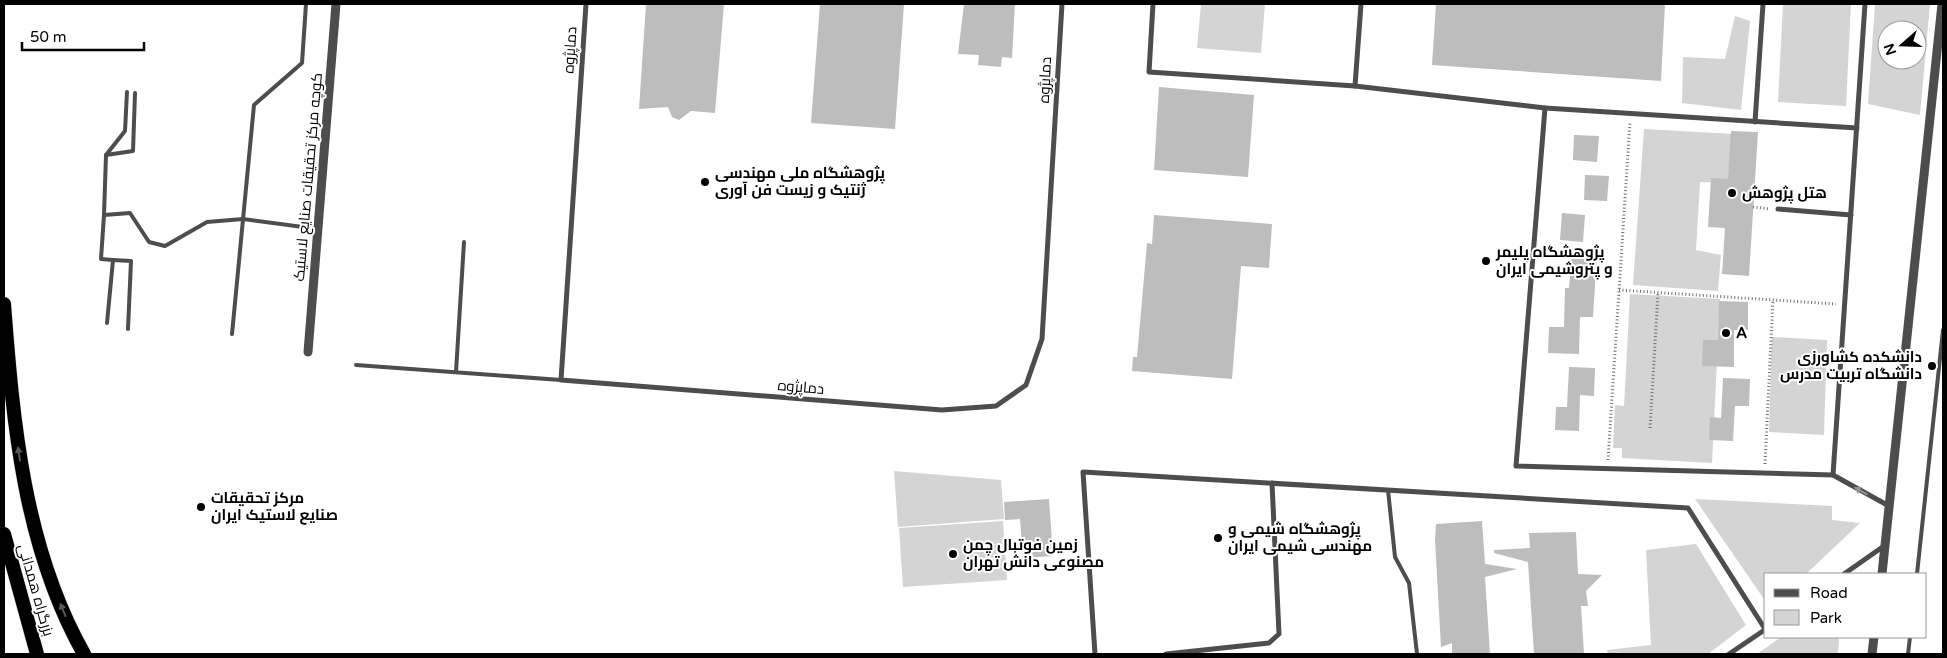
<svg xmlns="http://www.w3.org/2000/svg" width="1947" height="658" font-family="'Varela Round',Cairo,sans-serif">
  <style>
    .green { fill: #d4d4d4; fill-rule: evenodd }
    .building { fill: #bdbdbd }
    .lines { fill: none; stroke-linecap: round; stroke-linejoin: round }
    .trunk-casing { stroke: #dbdbdb; stroke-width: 15 }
    .path { stroke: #6f6f6f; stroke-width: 3; stroke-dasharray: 1 2.5; stroke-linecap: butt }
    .service { stroke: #4d4d4d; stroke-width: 4 }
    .minor { stroke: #4d4d4d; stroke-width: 5 }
    .tertiary { stroke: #4d4d4d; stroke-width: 9 }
    .trunk { stroke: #000; stroke-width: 14 }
    .oneway { fill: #595959 }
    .oneway2 { fill: #949494 }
    .poi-dot { fill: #000; stroke: #fff; stroke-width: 2 }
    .labels { text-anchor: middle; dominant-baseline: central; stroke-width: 4; stroke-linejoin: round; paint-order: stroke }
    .street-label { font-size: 15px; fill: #000; stroke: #fff }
    .poi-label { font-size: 15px; font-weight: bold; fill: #000; stroke: #fff; text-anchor: start }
  </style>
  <rect width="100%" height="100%" fill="#fff"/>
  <g class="green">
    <path d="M1201 4H1265L1261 53 1197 48Z"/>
    <path d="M1783 4H1851L1846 106 1778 102Z"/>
    <path d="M1875 4H1930L1920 115 1868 104ZM1887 30H1917V60H1887Z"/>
    <path d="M1735 16 1750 21 1741 110 1682 103 1683 57 1725 59Z"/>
    <path d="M1644 129 1734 134 1732 183 1700 182 1696 250 1721 255 1718 291 1633 285Z"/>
    <path d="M1630 294 1720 299 1712 463 1622 458V448H1613L1615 405 1624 406Z"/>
    <path d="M1772 337 1827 340 1824 435 1769 432Z"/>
    <path d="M894 471 1001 480 1004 519 898 527Z"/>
    <path d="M1695 499 1832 506V520L1860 523 1806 574H1766V602Z"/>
    <path d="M1003 521 1007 580 903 587 899 528Z"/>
    <path d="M1696 544 1746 625 1708 654H1608L1607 650 1651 645 1646 550Z"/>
    <path d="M1781 637H1837L1839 640 1838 654H1757Z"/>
  </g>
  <g class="building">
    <path d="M646 4H724L715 113 691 111 679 120 672 117 668 107 639 109Z"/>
    <path d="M820 4H904L895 129 811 123Z"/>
    <path d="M964 4H1015L1012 58 1002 57 1001 67 978 65 979 55 958 54Z"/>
    <path d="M1436 4H1665L1661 81 1432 65Z"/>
    <path d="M1159 87 1254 95 1248 177 1154 170Z"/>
    <path d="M1731 131 1758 132 1749 276 1722 274 1725 228 1708 227 1711 178 1728 179Z"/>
    <path d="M1574 135 1599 136 1597 162 1573 160Z"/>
    <path d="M1585 175 1609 176 1607 201 1584 200Z"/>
    <path d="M1562 213 1585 215 1583 242 1560 240Z"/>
    <path d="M1154 215 1272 224 1269 268 1241 266 1232 379 1132 371 1133 357H1137L1147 243 1152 244Z"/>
    <path d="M1572 252 1597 254 1593 317H1580L1579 354 1548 353 1549 327H1564L1565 288H1569Z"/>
    <path d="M1719 301 1748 302V330H1734V367L1702 366 1703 340H1718Z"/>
    <path d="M1569 367 1595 368 1594 396 1580 395 1579 431 1555 430 1556 407H1567Z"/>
    <path d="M1723 378 1750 379 1749 406H1735L1733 441 1709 440 1710 417 1721 418Z"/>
    <path d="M1049 499 1053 556 1023 558 1020 519 1005 520 1004 502Z"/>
    <path d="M1482 521 1485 564 1517 569 1485 577 1490 654H1452V643L1441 647 1435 540 1436 524Z"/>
    <path d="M1576 532 1578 574 1602 575 1586 591 1588 606H1581L1584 654H1534L1528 562 1494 553V550L1530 548 1529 533Z"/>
  </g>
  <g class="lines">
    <defs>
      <g id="trunk">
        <path d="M4 304C13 423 24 548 84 654"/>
        <path d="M4 534 37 654"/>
      </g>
    </defs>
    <use href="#trunk" class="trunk-casing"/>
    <g class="path">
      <path d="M1753 207 1770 209"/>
      <path d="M1619 290 1836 304"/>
      <path d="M1650 428 1658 293"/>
      <path d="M1608 460 1630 122"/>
      <path d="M1765 464 1773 300"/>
    </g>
    <g class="service">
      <path d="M127 92 125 131 106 155 104 215 130 213 149 242 165 246 207 222 243 219 318 229"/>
      <path d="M106 155 133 151 135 93"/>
      <path d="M104 215 101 259 113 260 107 323"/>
      <path d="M113 260 131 261 128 329"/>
      <path d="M232 334 254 105 302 63 306 4"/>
      <path d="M356 365 561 380"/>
      <path d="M456 372 464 242"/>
      <path d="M1388 490 1395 557 1409 583 1417 654"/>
      <path d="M1917 574 1943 330"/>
      <path d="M1908 654 1910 637"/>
    </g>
    <g class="minor">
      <path d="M586 4 561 380 942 410 996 406 1026 385 1042 339 1062 4"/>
      <path d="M1153 4 1149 72 1355 86 1545 108 1516 466 1833 475 1889 506"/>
      <path d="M1355 86 1361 4"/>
      <path d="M1545 108 1857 128"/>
      <path d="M1755 122 1763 4"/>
      <path d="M1778 209 1851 215"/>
      <path d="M1833 475 1865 4"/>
      <path d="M1844 574 1884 546"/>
      <path d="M1095 654 1083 472 1688 508 1765 629"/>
      <path d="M1166 654 1269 643 1279 634 1272 483"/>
      <path d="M1729 654 1766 629"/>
    </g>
    <g class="tertiary">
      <path d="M308 352 336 4"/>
      <path d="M1882 574 1942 4"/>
      <path d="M1872 654 1874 637"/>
    </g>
    <use href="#trunk" class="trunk"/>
  </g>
  <defs><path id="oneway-solid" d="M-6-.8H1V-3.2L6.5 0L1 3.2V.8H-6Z" transform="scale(1.25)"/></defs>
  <g class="oneway">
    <use href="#oneway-solid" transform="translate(19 454) rotate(-98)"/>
    <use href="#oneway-solid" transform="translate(63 610) rotate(-112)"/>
  </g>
  <use class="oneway2" href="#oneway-solid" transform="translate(1861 491) rotate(-151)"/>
  <g class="poi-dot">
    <circle cx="705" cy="182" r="5"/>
    <circle cx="1732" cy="193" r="5"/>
    <circle cx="1486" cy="261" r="5"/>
    <circle cx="1726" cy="333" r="5"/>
    <circle cx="1932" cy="366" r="5"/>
    <circle cx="201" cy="507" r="5"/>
    <circle cx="1218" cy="538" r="5"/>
    <circle cx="953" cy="554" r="5"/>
  </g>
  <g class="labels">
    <g class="street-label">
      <text transform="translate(570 50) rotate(-86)">دماپژوه</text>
      <text transform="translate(1045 80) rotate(-87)">دماپژوه</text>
      <text transform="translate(308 177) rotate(-85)">کوچه مرکز تحقیقات صنایع لاستیک</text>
      <text transform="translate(801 387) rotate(5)">دماپژوه</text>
      <text transform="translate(36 590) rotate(74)">بزرگراه همدانی</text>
    </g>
    <g class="poi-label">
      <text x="715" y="173">پژوهشگاه ملی مهندسی<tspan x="715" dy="17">ژنتیک و زیست فن آوری</tspan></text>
      <text x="1742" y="193">هتل پژوهش</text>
      <text x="1496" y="252">پژوهشگاه پلیمر<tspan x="1496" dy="17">و پتروشیمی ایران</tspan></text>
      <text x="1736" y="333">A</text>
      <text x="1922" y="357" text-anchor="end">دانشکده کشاورزی<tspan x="1922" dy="17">دانشگاه تربیت مدرس</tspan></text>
      <text x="211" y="498">مرکز تحقیقات<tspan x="211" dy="17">صنایع لاستیک ایران</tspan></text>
      <text x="1228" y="529">پژوهشگاه شیمی و<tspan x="1228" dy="17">مهندسی شیمی ایران</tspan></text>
      <text x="963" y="545">زمین فوتبال چمن<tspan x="963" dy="17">مصنوعی دانش تهران</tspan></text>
    </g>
  </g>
  <rect width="1947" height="658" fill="none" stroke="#000000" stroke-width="10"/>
  <rect x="1764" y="573" width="162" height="65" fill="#ffffff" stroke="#999999"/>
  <rect x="1774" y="589" width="25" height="8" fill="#4d4d4d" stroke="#999999"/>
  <text x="1810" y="598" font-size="15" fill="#000000">Road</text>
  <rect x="1774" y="610" width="25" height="15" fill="#d4d4d4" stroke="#999999"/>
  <text x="1810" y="623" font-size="15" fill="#000000">Park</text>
  <g transform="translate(1902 45) rotate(250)"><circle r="24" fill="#ffffff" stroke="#999999"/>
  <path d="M0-4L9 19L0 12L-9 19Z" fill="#000000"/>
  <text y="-8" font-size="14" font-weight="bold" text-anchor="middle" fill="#000000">N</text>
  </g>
  <path d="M22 42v8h122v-8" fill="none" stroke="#000000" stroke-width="2.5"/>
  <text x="30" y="42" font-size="15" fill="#000000" stroke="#ffffff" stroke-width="4" paint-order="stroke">50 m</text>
</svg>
